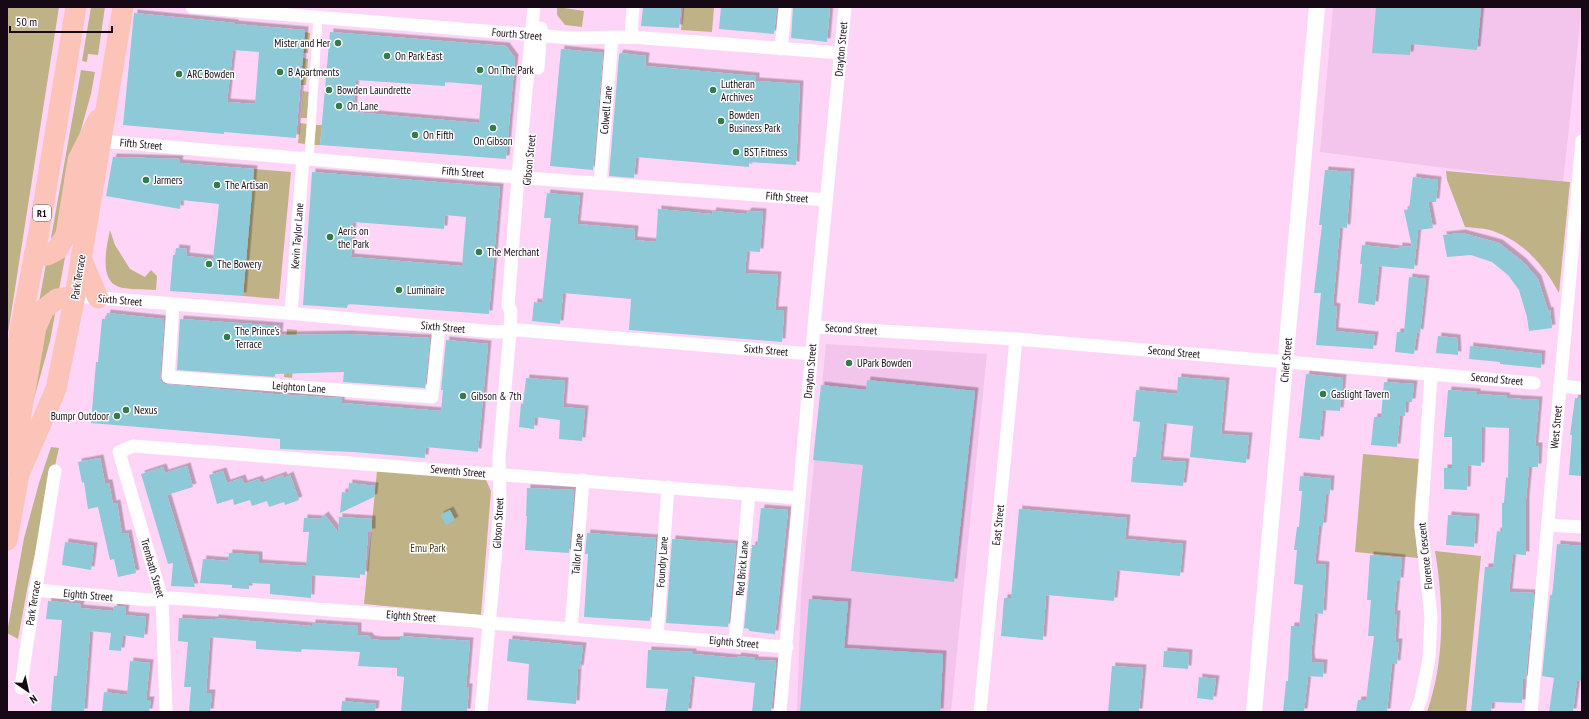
<svg xmlns="http://www.w3.org/2000/svg" width="1589" height="719" font-family="'PT Sans Narrow',sans-serif">
  <style>
    .built { fill: #f3c5ec }
    .green { fill: #c0b287 }
    .building { fill: #8dc9d6; fill-rule: evenodd; filter: url(#shadow) }
    .lines { fill: none; stroke-linecap: round; stroke-linejoin: round }
    .pedestrian { stroke: #fff; stroke-width: 9 }
    .minor { stroke: #fff; stroke-width: 13 }
    .tertiary { stroke: #fff; stroke-width: 16 }
    .trunk { stroke: #fcc4b8; stroke-width: 21 }
    .poi-dot { fill: #317c4a; stroke: #fff; stroke-width: 1.5 }
    .labels { text-anchor: middle; dominant-baseline: central; stroke-width: 3; stroke-linejoin: round; paint-order: stroke }
    .shield { fill: #fff; stroke: #5c525a; stroke-width: 1 }
    .shield-label { font-size: 10px; font-weight: bold; fill: #160814 }
    .street-label { font-size: 11px; fill: #160814; stroke: #fff }
    .poi-label { font-size: 11px; fill: #160814; stroke: #fff; text-anchor: start }
    .park-label { font-size: 11px; fill: #423716; stroke: #fff }
  </style>
  <defs>
    <filter id="shadow"><feDropShadow dx="3.5" dy="-3.5" stdDeviation="0" flood-color="#0004"/></filter>
  </defs>
  <rect width="100%" height="100%" fill="#ffd5f7"/>
  <g class="built">
    <path d="M1333 7H1582L1563 183 1320 152Z"/>
    <path d="M826 344 987 354 951 712H797L801 594Z"/>
  </g>
  <g class="green">
    <path d="M7 7H59L7 340Z"/>
    <path d="M91 7H105L98 55 88 54 87 62 82 61Z"/>
    <path d="M557 7 584 11 582 27 565 25 557 15Z"/>
    <path d="M683 7H714L712 32 681 30Z"/>
    <path d="M305 32 310 33 308 53H303Z"/>
    <path d="M303 58 308 59 306 85H301Z"/>
    <path d="M81 70 95 72 91 94 72 162 56 239 51 238Z"/>
    <path d="M303 91 309 92 307 118H301Z"/>
    <path d="M300 123 307 124 305 144 298 143Z"/>
    <path d="M316 125H322L320 145H314Z"/>
    <path d="M254 169 291 172 279 299 243 296Z"/>
    <path d="M1446 171 1570 182 1559 293C1544 265 1522 240 1490 230 1482 228 1473 228 1465 227L1447 180Z"/>
    <path d="M110 230 115 245 130 269 145 277 151 270 157 276 156 290C145 289 130 290 119 287 98 280 107 245 110 230Z"/>
    <path d="M66 252 59 290 39 302 46 264Z"/>
    <path d="M56 309 50 341 28 420 41 323Z"/>
    <path d="M287 329 297 330 292 378 284 377Z"/>
    <path d="M51 447 59 448 28 585 18 639 7 633 24 538 39 483Z"/>
    <path d="M1363 454 1419 459 1415 504 1414 525 1418 558 1355 552Z"/>
    <path d="M377 471 472 477 486 480 491 491 481 615 364 604Z"/>
    <path d="M1435 551 1481 556 1466 712H1427C1445 661 1444 604 1435 551Z"/>
  </g>
  <g class="building">
    <path d="M643 7H681L679 28 641 26Z"/>
    <path d="M721 7H777L774 34 719 29Z"/>
    <path d="M793 7H830L827 42 791 38Z"/>
    <path d="M1376 7H1481L1477 50 1411 44 1410 55 1372 53Z"/>
    <path d="M134 13 235 23V24L305 30 296 138 224 132V134L123 125ZM233 50 259 52 255 104 227 102Z"/>
    <path d="M330 32 506 46 515 58 506 159 320 145ZM356 80 445 86V82L482 85 479 123 353 112Z"/>
    <path d="M561 49 603 53 593 170 550 166Z"/>
    <path d="M620 53 646 56 645 66 756 76V81L800 84 796 165 749 162V167L636 157 634 178 609 176 619 55Z"/>
    <path d="M113 157 180 159 179 163 254 169 243 296 170 291 173 255H175L176 248 187 249 186 256 213 259 219 204 181 200 180 209 106 196Z"/>
    <path d="M1325 170 1351 172 1347 228 1340 227 1333 306 1337 307 1335 331 1375 335 1373 349 1316 345 1321 293H1314L1322 225H1319Z"/>
    <path d="M312 172 500 187 489 314 348 304 347 308 303 305ZM445 215 466 217 462 266 351 257 353 222 444 229Z"/>
    <path d="M1413 177 1438 180 1436 202H1428L1433 228 1418 230 1414 269 1379 266 1375 305 1358 303 1362 264H1360L1362 245 1399 249V246L1412 247 1404 210 1409 209Z"/>
    <path d="M547 193 580 196 577 224 635 229 634 240 656 242 658 209 712 214 713 211 746 214 748 211 763 212 760 252 747 251 745 273 778 275 775 310H784L782 342 629 330 631 299 563 293 560 324 532 321 534 302 542 303 551 218H544Z"/>
    <path d="M1462 233 1499 243 1523 262 1538 279 1548 311 1550 310 1552 328 1529 331 1527 317 1519 290 1508 275 1492 262 1471 255 1447 257 1443 235Z"/>
    <path d="M1409 277 1426 279 1420 333 1417 332 1414 354 1395 352 1397 332H1404Z"/>
    <path d="M107 313 164 319 160 376 161 381 164 384 274 394 342 398 341 403 441 411 443 390H441L446 340 488 344 478 452 426 447 425 458 354 452 280 449V439L91 423 96 362H98L102 319H106Z"/>
    <path d="M180 319 280 326 279 335 348 334 430 338 425 388 343 382 344 372 275 374V377L177 370Z"/>
    <path d="M1438 336 1457 338 1458 355 1436 353Z"/>
    <path d="M1470 346 1542 354 1541 368 1500 364V362L1469 359Z"/>
    <path d="M1306 374 1343 378 1340 411 1323 410 1320 440 1299 438Z"/>
    <path d="M1178 377 1226 381 1221 434 1249 436 1246 463 1190 457 1193 426 1164 423 1160 460 1186 462 1183 486 1131 482 1133 457H1136L1140 422 1133 421 1136 390 1177 394Z"/>
    <path d="M526 378 565 381 563 407 585 409 582 441 559 439 560 420 535 417 534 429 519 427 521 403 523 404Z"/>
    <path d="M867 380 975 391 954 582 851 571 863 465 813 460 821 385 866 390Z"/>
    <path d="M1384 382 1414 384 1412 402H1406L1405 416H1400L1397 447 1371 445 1374 417H1381Z"/>
    <path d="M1448 390 1477 392V394L1507 396 1506 398 1539 400 1535 446H1539L1538 467H1529L1526 499V555L1513 554 1509 592 1534 593 1526 675 1525 679H1523L1522 703 1492 702 1491 712H1471L1485 567H1493L1497 531 1502 532V503H1504L1506 477 1508 478 1509 428 1482 427 1481 466 1468 465 1467 490 1444 489V468H1452V437H1444Z"/>
    <path d="M1575 398H1582V476L1569 475 1572 435H1570Z"/>
    <path d="M100 458 105 483H109L113 504 117 503 122 534 128 533 136 573 118 577 114 559 110 560 98 507 88 509 84 482 82 483 78 462Z"/>
    <path d="M187 466 193 487 167 495 195 587 171 586 173 563 168 564 141 474 163 467 165 473Z"/>
    <path d="M223 471 227 483 242 478 244 484 259 479 261 483 283 475 284 478 290 475 299 500 285 505 284 502 269 507 267 501 252 506 250 500 234 505 233 499 217 504 209 475Z"/>
    <path d="M1300 476 1331 479 1330 494 1326 493 1323 526H1319L1315 564 1326 565 1323 614 1315 613 1311 656 1312 662 1324 663 1323 677 1308 676 1304 712H1283L1286 681H1288L1291 626H1299L1303 585 1294 584 1297 550H1294L1297 527H1299L1302 491H1299Z"/>
    <path d="M349 483 375 486 374 497 340 513 342 492 348 493Z"/>
    <path d="M527 488 574 490 569 553 525 550 527 516H526Z"/>
    <path d="M761 508 788 510 775 634 749 631V629L744 628 752 545H757Z"/>
    <path d="M1019 509 1127 518 1125 539 1183 544 1180 576 1117 570 1114 601 1046 595 1043 640 1001 636 1004 598H1011Z"/>
    <path d="M450 510 455 520 446 525 440 515Z"/>
    <path d="M325 515 338 532 339 517 372 519V532H368L365 575 360 574V578L312 575 311 598 270 594V584L249 583V589L232 588V585L200 583 203 559 228 561 229 553 259 555V563L306 566 309 532H303L304 518 320 519Z"/>
    <path d="M1448 515 1476 517 1474 547 1446 545Z"/>
    <path d="M587 533 656 538 650 621 584 617 588 554H585Z"/>
    <path d="M672 539 736 544 728 627 666 623Z"/>
    <path d="M65 542 94 546 91 570 62 565Z"/>
    <path d="M1557 544 1582 546V681L1577 680 1573 712H1549L1554 678 1542 676 1550 595H1552L1553 587Z"/>
    <path d="M1370 555 1402 558 1400 581H1397L1394 614H1397L1395 642H1399L1397 664 1392 663 1387 712H1356L1358 700H1366L1374 636H1368L1371 600H1367Z"/>
    <path d="M809 599 848 602 844 648 943 654 940 712H800Z"/>
    <path d="M48 601 81 604 80 608 113 611 114 606 126 607 125 615 146 617 144 638 123 635 121 651 109 650 111 633 90 631 84 712H51L54 676H57L62 620 46 619Z"/>
    <path d="M179 618 215 620V618L312 626V623L358 626V635L369 636 371 639 379 640H400V636L470 641 466 687H469L467 712H401L404 677 397 676V668L358 666 360 652 302 649 301 652 256 649V641L210 637 206 693H212L210 712H189L191 687H184L188 642 178 641Z"/>
    <path d="M509 639 583 646 580 669 578 668 576 704 527 700 529 664 507 661Z"/>
    <path d="M648 650 693 652V654L737 658 738 656 755 658V660L776 661 771 712H752L755 683 692 676 688 712H665L668 689 646 688Z"/>
    <path d="M1164 651 1189 653 1188 669 1163 667Z"/>
    <path d="M130 661 150 663 146 700H151L149 712H102L104 692 127 695Z"/>
    <path d="M1112 666 1143 668 1139 712H1108Z"/>
    <path d="M1199 677 1216 679 1213 700 1197 698Z"/>
    <path d="M342 701 376 704 375 712H341Z"/>
  </g>
  <g class="lines">
    <path class="pedestrian" d="M309 159 318 17"/>
    <g class="minor">
      <path d="M192 7 571 38 631 37 841 53"/>
      <path d="M631 37 633 7"/>
      <path d="M781 49 785 7"/>
      <path d="M538 68 541 28"/>
      <path d="M101 141 527 178 826 200"/>
      <path d="M600 183 612 37"/>
      <path d="M75 296 298 314 484 331 498 332 519 330 811 354"/>
      <path d="M173 305 168 377 432 397 439 327"/>
      <path d="M291 313 303 158"/>
      <path d="M814 327 1016 339 1534 383"/>
      <path d="M1560 386 1582 388"/>
      <path d="M1548 525 1582 527"/>
      <path d="M35 590 149 600 171 598 476 621 489 623 571 629 787 647"/>
      <path d="M571 629 583 480"/>
      <path d="M657 636 668 487"/>
      <path d="M735 642 749 494"/>
      <path d="M21 688 26 650 55 471"/>
      <path d="M166 712 162 599 119 452 133 446 799 498"/>
      <path d="M481 712 500 507 499 457 510 331 511 311 508 305 518 177 534 7"/>
      <path d="M780 712 814 327 845 7"/>
      <path d="M980 712 1016 339"/>
      <path d="M1416 712 1421 699 1429 659 1431 617 1421 525 1431 374"/>
      <path d="M1531 712 1582 141"/>
    </g>
    <path class="tertiary" d="M1254 712 1317 7"/>
    <g class="trunk">
      <path d="M34 255H47L57 250 66 235 78 160 98 120"/>
      <path d="M81 258 98 298"/>
      <path d="M7 418 20 330 39 232 76 7"/>
      <path d="M7 462 16 443 36 327 44 309 57 299 75 296"/>
      <path d="M7 540 19 474 56 389 75 296 123 7"/>
    </g>
  </g>
  <g class="poi-dot">
    <circle cx="338" cy="43" r="4"/>
    <circle cx="387" cy="56" r="4"/>
    <circle cx="480" cy="70" r="4"/>
    <circle cx="280" cy="72" r="4"/>
    <circle cx="179" cy="74" r="4"/>
    <circle cx="329" cy="90" r="4"/>
    <circle cx="713" cy="90" r="4"/>
    <circle cx="339" cy="106" r="4"/>
    <circle cx="721" cy="121" r="4"/>
    <circle cx="493" cy="128" r="4"/>
    <circle cx="415" cy="135" r="4"/>
    <circle cx="736" cy="152" r="4"/>
    <circle cx="146" cy="180" r="4"/>
    <circle cx="217" cy="185" r="4"/>
    <circle cx="330" cy="237" r="4"/>
    <circle cx="479" cy="252" r="4"/>
    <circle cx="209" cy="264" r="4"/>
    <circle cx="399" cy="290" r="4"/>
    <circle cx="227" cy="337" r="4"/>
    <circle cx="849" cy="363" r="4"/>
    <circle cx="1323" cy="394" r="4"/>
    <circle cx="463" cy="396" r="4"/>
    <circle cx="126" cy="410" r="4"/>
    <circle cx="117" cy="416" r="4"/>
  </g>
  <g class="labels">
    <rect class="shield" x="33" y="205" width="18" height="16" rx="3"/>
    <g class="shield-label">
      <text x="42" y="213">R1</text>
    </g>
    <g class="street-label">
      <text transform="translate(517 34) rotate(5)">Fourth Street</text>
      <text transform="translate(841 49) rotate(-85)">Drayton Street</text>
      <text transform="translate(606 110) rotate(-85)">Colwell Lane</text>
      <text transform="translate(141 144) rotate(5)">Fifth Street</text>
      <text transform="translate(529 160) rotate(-84)">Gibson Street</text>
      <text transform="translate(463 172) rotate(5)">Fifth Street</text>
      <text transform="translate(787 197) rotate(4)">Fifth Street</text>
      <text transform="translate(297 236) rotate(-86)">Kevin Taylor Lane</text>
      <text transform="translate(78 277) rotate(-81)">Park Terrace</text>
      <text transform="translate(120 300) rotate(5)">Sixth Street</text>
      <text transform="translate(443 327) rotate(5)">Sixth Street</text>
      <text transform="translate(851 329) rotate(3)">Second Street</text>
      <text transform="translate(766 350) rotate(5)">Sixth Street</text>
      <text transform="translate(1174 352) rotate(5)">Second Street</text>
      <text transform="translate(1286 360) rotate(-85)">Chief Street</text>
      <text transform="translate(810 371) rotate(-85)">Drayton Street</text>
      <text transform="translate(1497 379) rotate(5)">Second Street</text>
      <text transform="translate(299 387) rotate(4)">Leighton Lane</text>
      <text transform="translate(1556 427) rotate(-85)">West Street</text>
      <text transform="translate(458 471) rotate(5)">Seventh Street</text>
      <text transform="translate(498 523) rotate(-87)">Gibson Street</text>
      <text transform="translate(998 525) rotate(-84)">East Street</text>
      <text transform="translate(577 554) rotate(-85)">Tailor Lane</text>
      <text transform="translate(1425 556) rotate(-96)">Florence Crescent</text>
      <text transform="translate(662 562) rotate(-86)">Foundry Lane</text>
      <text transform="translate(153 568) rotate(74)">Trembath Street</text>
      <text transform="translate(742 568) rotate(-85)">Red Brick Lane</text>
      <text transform="translate(88 595) rotate(5)">Eighth Street</text>
      <text transform="translate(33 603) rotate(-81)">Park Terrace</text>
      <text transform="translate(411 616) rotate(4)">Eighth Street</text>
      <text transform="translate(734 642) rotate(5)">Eighth Street</text>
    </g>
    <g class="poi-label">
      <text x="330" y="43" text-anchor="end">Mister and Her</text>
      <text x="395" y="56">On Park East</text>
      <text x="488" y="70">On The Park</text>
      <text x="288" y="72">B Apartments</text>
      <text x="187" y="74">ARC Bowden</text>
      <text x="721" y="84">Lutheran<tspan x="721" dy="13">Archives</tspan></text>
      <text x="337" y="90">Bowden Laundrette</text>
      <text x="347" y="106">On Lane</text>
      <text x="729" y="115">Bowden<tspan x="729" dy="13">Business Park</tspan></text>
      <text x="423" y="135">On Fifth</text>
      <text x="493" y="141" text-anchor="middle">On Gibson</text>
      <text x="744" y="152">BST Fitness</text>
      <text x="154" y="180">Jarmers</text>
      <text x="225" y="185">The Artisan</text>
      <text x="338" y="231">Aeris on<tspan x="338" dy="13">the Park</tspan></text>
      <text x="487" y="252">The Merchant</text>
      <text x="217" y="264">The Bowery</text>
      <text x="407" y="290">Luminaire</text>
      <text x="235" y="331">The Prince’s<tspan x="235" dy="13">Terrace</tspan></text>
      <text x="857" y="363">UPark Bowden</text>
      <text x="1331" y="394">Gaslight Tavern</text>
      <text x="471" y="396">Gibson &amp; 7th</text>
      <text x="134" y="410">Nexus</text>
      <text x="109" y="416" text-anchor="end">Bumpr Outdoor</text>
    </g>
    <g class="park-label">
      <text x="428" y="548">Emu Park</text>
    </g>
  </g>
  <rect width="1589" height="719" fill="none" stroke="#160814" stroke-width="16"/>
  <g transform="translate(28 691) rotate(146)" stroke="#ffffff" stroke-width="3" paint-order="stroke">
  <path d="M0-3L7 15L0 10L-7 15Z" fill="#160814"/>
  <text y="-6" font-size="11" font-weight="bold" text-anchor="middle" fill="#160814">N</text>
  </g>
  <path d="M10 26v6h102v-6" fill="none" stroke="#160814" stroke-width="2"/>
  <text x="16" y="26" font-size="12" fill="#160814" stroke="#ffffff" stroke-width="3" paint-order="stroke">50 m</text>
</svg>
